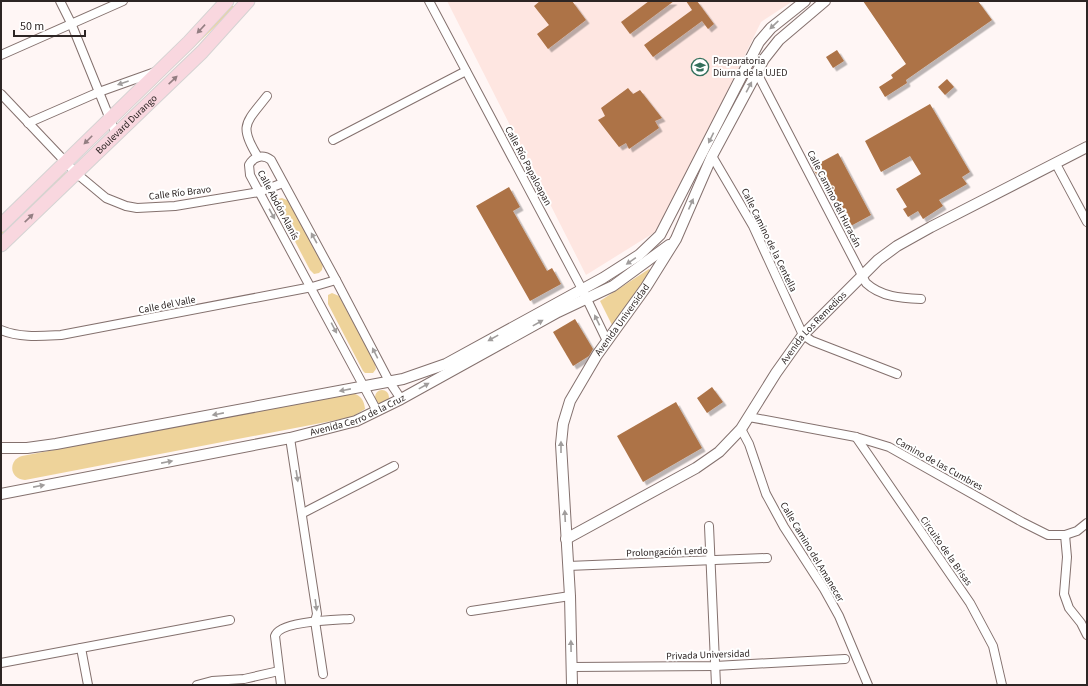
<svg xmlns="http://www.w3.org/2000/svg" width="1088" height="686" font-family="'Source Sans 3',sans-serif">
  <style>
    .built { fill: #fee6e1 }
    .green { fill: #eed39a }
    .building { fill: #ad7346; filter: url(#shadow) }
    .lines { fill: none; stroke-linecap: round; stroke-linejoin: round }
    .minor-casing { stroke: #84716e; stroke-width: 10 }
    .tertiary-casing { stroke: #84716e; stroke-width: 12 }
    .primary-casing { stroke: #d5d3d3; stroke-width: 15 }
    .minor { stroke: #fff; stroke-width: 8 }
    .tertiary { stroke: #fff; stroke-width: 10 }
    .primary { stroke: #f9d7df; stroke-width: 13 }
    .oneway { fill: #a09d9c }
    .oneway2 { fill: #937e82 }
    .labels { text-anchor: middle; dominant-baseline: central; stroke-width: 4; stroke-linejoin: round; paint-order: stroke }
    .poi-label { font-size: 10px; fill: #2d2524; stroke: #fff; text-anchor: start }
    .street-label { font-size: 10px; fill: #2d2524; stroke: #fff }
  </style>
  <defs>
    <filter id="shadow"><feDropShadow dx="3.5" dy="3.5" stdDeviation="0" flood-color="#0004"/></filter>
  </defs>
  <rect width="100%" height="100%" fill="#fff6f5"/>
  <path class="built" d="M447 1H793L761 22 660 229 586 275Z"/>
  <g class="green">
    <path d="M231 6H234V8L123 116 121 115V113Z"/>
    <path d="M64 171H66L65 174 1 236V232Z"/>
    <path d="M282 198 289 201 323 264 322 270 319 273 314 274 310 270 277 207 276 202 278 199Z"/>
    <path d="M649 269 651 271 615 327H613L600 301Z"/>
    <path d="M332 293 339 296 375 363 376 369 373 373H365L363 371 328 304V295Z"/>
    <circle cx="382" cy="397" r="7"/>
    <path d="M353 393C361 396 364 400 365 409L352 417 25 480C9 479 8 460 22 456Z"/>
  </g>
  <g class="building">
    <path d="M540 1H572L586 20 548 49 537 34 549 25 534 6Z"/>
    <path d="M649 1H674L630 34 621 22Z"/>
    <path d="M686 1H697L714 24 708 29 702 21 653 57 644 45 692 10Z"/>
    <path d="M863 1H978L992 20 906 80 907 83 885 97 879 87 893 78 891 75 906 64Z"/>
    <path d="M837 50 844 61 833 68 826 57Z"/>
    <path d="M947 79 954 87 945 95 938 87Z"/>
    <path d="M628 88 633 94 640 90 662 118 655 121 659 128 629 149 626 143 619 147 598 120 605 116 601 108Z"/>
    <path d="M930 104 970 172 962 177 967 184 939 200 943 206 923 219 918 211 908 217 903 209 907 207 896 189 921 174 910 156 881 172 865 141Z"/>
    <path d="M838 153 871 215 847 228 812 167Z"/>
    <path d="M509 187 520 207 513 211 547 271 552 268 561 284 530 301 476 206Z"/>
    <path d="M575 319 593 349 589 356 573 366 553 332Z"/>
    <path d="M712 387 723 402 707 413 697 398Z"/>
    <path d="M676 402 702 448 643 482 617 436Z"/>
  </g>
  <g class="lines">
    <defs>
      <g id="minor">
        <path d="M60 1 71 23 116 134"/>
        <path d="M429 1 582 289 607 341"/>
        <path d="M1 55 123 1"/>
        <path d="M757 73 866 283C881 297 901 298 921 299"/>
        <path d="M1 94 76 173 106 198 126 206 137 208 175 206 259 192 283 183"/>
        <path d="M28 123 99 92 155 72"/>
        <path d="M333 140 466 71"/>
        <path d="M712 156 753 226 803 335 812 341 897 374"/>
        <path d="M258 157C238 125 246 123 267 96"/>
        <path d="M1056 164 1087 222"/>
        <path d="M1 330C20 338 41 336 61 335L312 287 336 280"/>
        <path d="M377 411 250 175 249 165C254 156 263 154 271 160L336 280 389 381 401 399"/>
        <path d="M749 417 856 437 889 447 1022 522 1048 535H1065L1077 531 1087 523"/>
        <path d="M741 429 749 444 766 494 784 527 824 589 839 616 868 685"/>
        <path d="M856 437 970 603 993 646 1002 685"/>
        <path d="M290 438 317 614 315 621 323 674"/>
        <path d="M303 513 394 466"/>
        <path d="M709 526 716 685"/>
        <path d="M1065 535 1067 557 1064 594 1069 608 1081 623 1087 635"/>
        <path d="M568 566 767 558"/>
        <path d="M471 611 570 596"/>
        <path d="M81 648 88 685"/>
        <path d="M1 663 230 620"/>
        <path d="M572 667 715 666 845 659"/>
        <path d="M197 685 212 681 244 679 279 671"/>
        <path d="M281 685 275 636C279 621 335 620 350 619"/>
      </g>
      <g id="tertiary">
        <path d="M1 448H27L56 444 403 379 446 364 603 278 639 255 660 235 759 42 771 28 805 1"/>
        <path id="s1" d="M1 494 290 438 356 421 401 399 558 312 613 286 669 245"/>
        <path id="s2" d="M566 539 696 468 719 452 741 429 776 373 803 335 878 260 897 246 931 227 1087 147"/>
        <path id="s3" d="M572 685 570 596 561 444 563 424 570 401 597 355 646 287 676 239 712 156 764 59 779 40 825 1"/>
      </g>
      <g id="primary">
        <path d="M1 225 189 42 227 1"/>
        <path id="s4" d="M1 245 202 52 248 1"/>
      </g>
    </defs>
    <use href="#minor" class="minor-casing"/>
    <use href="#tertiary" class="tertiary-casing"/>
    <use href="#primary" class="primary-casing"/>
    <use href="#minor" class="minor"/>
    <use href="#tertiary" class="tertiary"/>
    <use href="#primary" class="primary"/>
  </g>
  <defs><path id="oneway-solid" d="M-6-.8H1V-3.2L6.5 0L1 3.2V.8H-6Z"/></defs>
  <g class="oneway">
    <use href="#oneway-solid" transform="translate(774 25) rotate(137)"/>
    <use href="#oneway-solid" transform="translate(123 83) rotate(161)"/>
    <use href="#oneway-solid" transform="translate(749 87) rotate(-62)"/>
    <use href="#oneway-solid" transform="translate(711 138) rotate(116)"/>
    <use href="#oneway-solid" transform="translate(691 204) rotate(-66)"/>
    <use href="#oneway-solid" transform="translate(272 214) rotate(61)"/>
    <use href="#oneway-solid" transform="translate(314 238) rotate(-119)"/>
    <use href="#oneway-solid" transform="translate(631 261) rotate(145)"/>
    <use href="#oneway-solid" transform="translate(597 320) rotate(-116)"/>
    <use href="#oneway-solid" transform="translate(538 323) rotate(-29)"/>
    <use href="#oneway-solid" transform="translate(334 328) rotate(62)"/>
    <use href="#oneway-solid" transform="translate(493 338) rotate(151)"/>
    <use href="#oneway-solid" transform="translate(375 353) rotate(-117)"/>
    <use href="#oneway-solid" transform="translate(424 386) rotate(-29)"/>
    <use href="#oneway-solid" transform="translate(345 390) rotate(169)"/>
    <use href="#oneway-solid" transform="translate(218 414) rotate(169)"/>
    <use href="#oneway-solid" transform="translate(561 447) rotate(-90)"/>
    <use href="#oneway-solid" transform="translate(167 462) rotate(-11)"/>
    <use href="#oneway-solid" transform="translate(297 476) rotate(81)"/>
    <use href="#oneway-solid" transform="translate(39 486) rotate(-11)"/>
    <use href="#oneway-solid" transform="translate(565 516) rotate(-93)"/>
    <use href="#oneway-solid" transform="translate(316 605) rotate(82)"/>
    <use href="#oneway-solid" transform="translate(571 646) rotate(-91)"/>
  </g>
  <g class="oneway2">
    <use href="#oneway-solid" transform="translate(201 29) rotate(133)"/>
    <use href="#oneway-solid" transform="translate(173 80) rotate(-43)"/>
    <use href="#oneway-solid" transform="translate(88 140) rotate(135)"/>
    <use href="#oneway-solid" transform="translate(29 218) rotate(-44)"/>
  </g>
  <defs>
    <symbol id="school-ring" viewBox="-11 -11 22 22"><circle r="9.5" fill="#fff" stroke="#34705c" stroke-width="1.5"/><path d="M0-5L7-2L0 1L-7-2ZM-4 1L0 2.5L4 1V4Q0 6-4 4Z" fill="#34705c"/></symbol>
  </defs>
  <g fill-rule="evenodd">
    <use href="#school-ring" x="690" y="57" width="20" height="20"/>
  </g>
  <g class="labels">
    <g class="poi-label">
      <text x="713" y="61">Preparatoria<tspan x="713" dy="12">Diurna de la UJED</tspan></text>
    </g>
    <g class="street-label">
      <text stroke="none"><textPath href="#s4" startOffset="174">Boulevard Durango</textPath></text>
      <text transform="translate(528 166) rotate(62)">Calle Río Papaloapan</text>
      <text transform="translate(180 193) rotate(-7)">Calle Río Bravo</text>
      <text transform="translate(834 199) rotate(63)">Calle Camino del Huracán</text>
      <text transform="translate(278 205) rotate(62)">Calle Abdón Alanís</text>
      <text transform="translate(769 240) rotate(64)">Calle Camino de la Centella</text>
      <text transform="translate(167 305) rotate(-11)">Calle del Valle</text>
      <text stroke="none"><textPath href="#s3" startOffset="382">Avenida Universidad</textPath></text>
      <text stroke="none"><textPath href="#s2" startOffset="333">Avenida Los Remedios</textPath></text>
      <text stroke="none"><textPath href="#s1" startOffset="366">Avenida Cerro de la Cruz</textPath></text>
      <text transform="translate(939 464) rotate(29)">Camino de las Cumbres</text>
      <text transform="translate(946 551) rotate(55)">Circuito de la Brisas</text>
      <text transform="translate(667 552) rotate(-2)">Prolongación Lerdo</text>
      <text transform="translate(812 552) rotate(59)">Calle Camino del Amanecer</text>
      <text transform="translate(708 655) rotate(-2)">Privada Universidad</text>
    </g>
  </g>
  <rect width="1088" height="686" fill="none" stroke="#2d2524" stroke-width="4"/>
  <path d="M14 30v6h71v-6" fill="none" stroke="#2d2524" stroke-width="2"/>
  <text x="20" y="30" font-size="12" fill="#2d2524" stroke="#ffffff" stroke-width="3" paint-order="stroke">50 m</text>
</svg>
